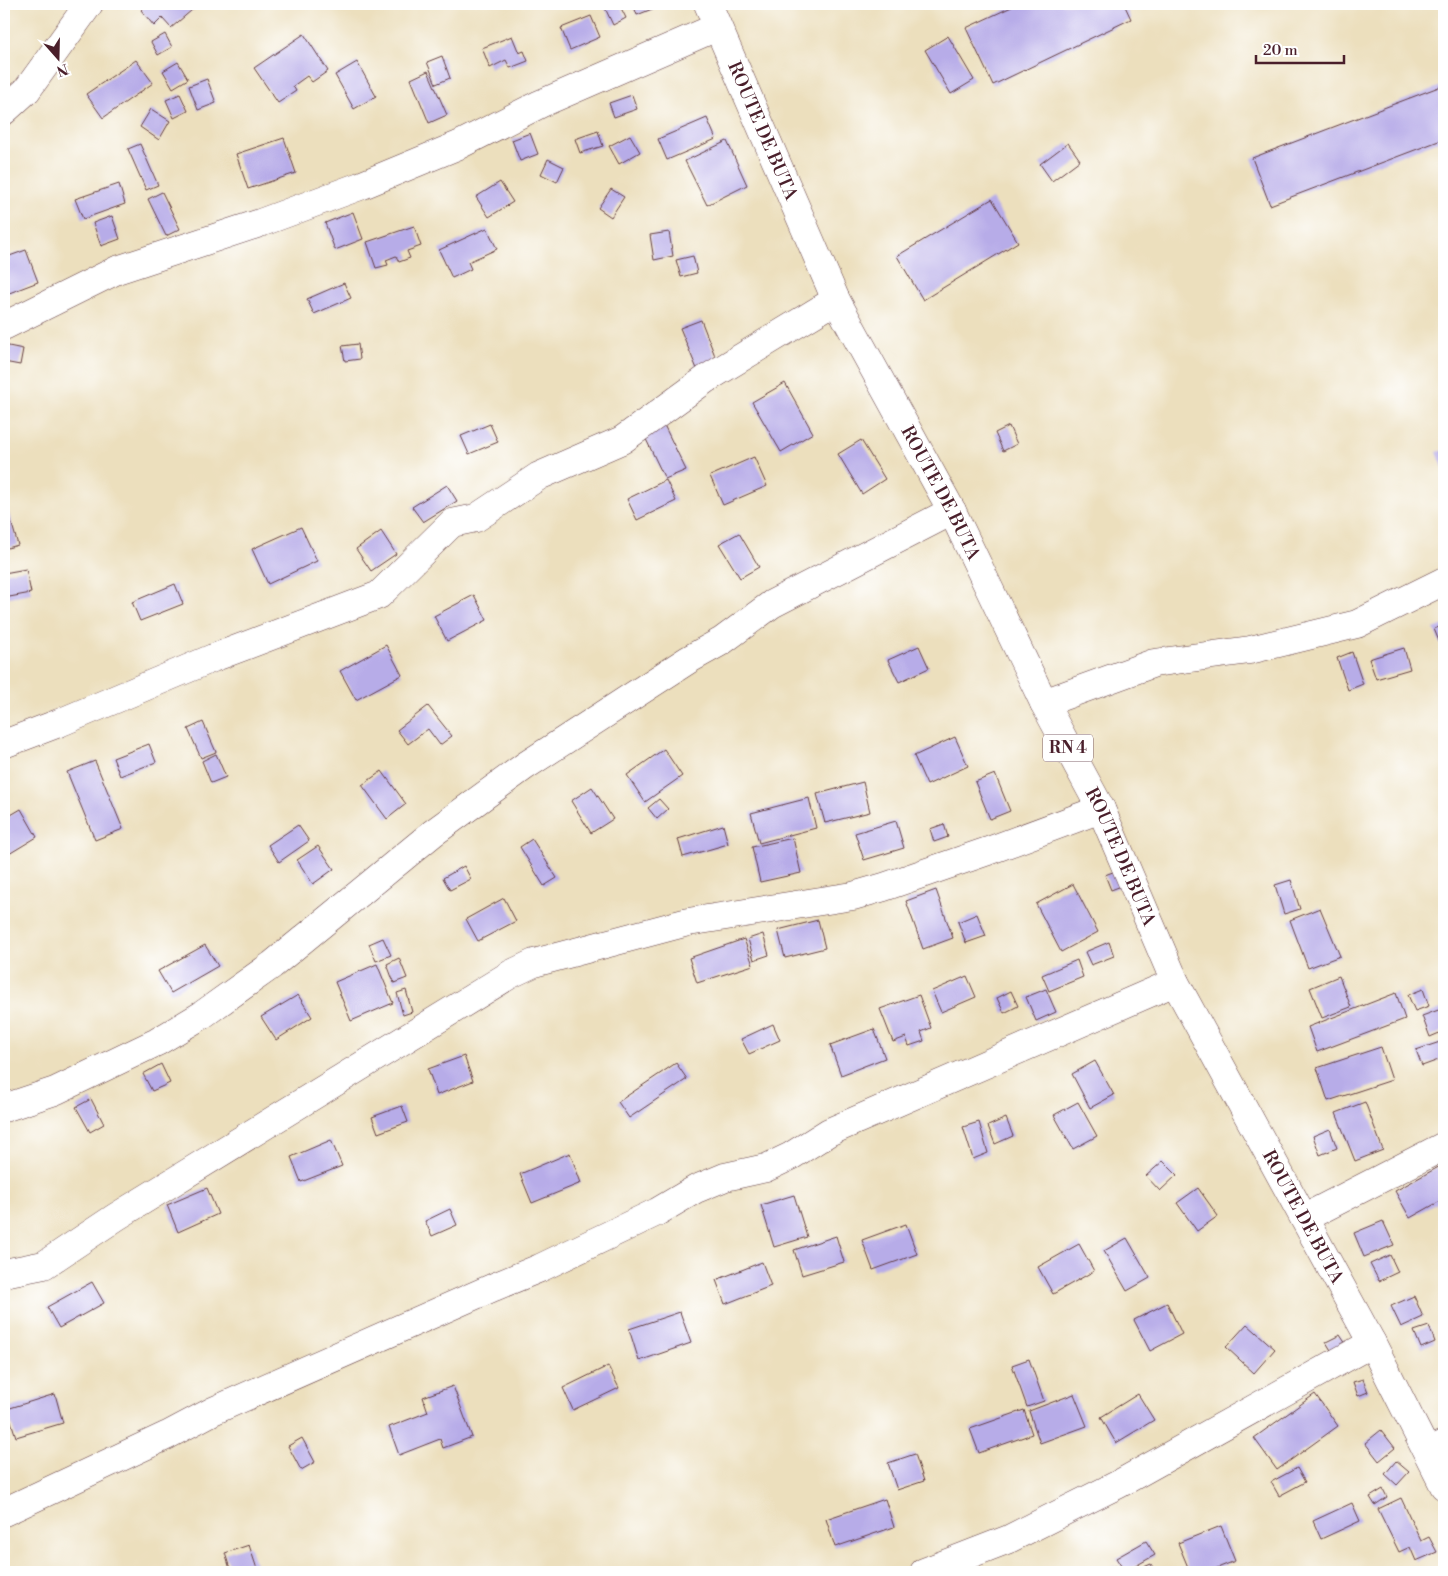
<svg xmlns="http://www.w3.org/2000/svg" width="1448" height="1576" font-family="'Libre Bodoni',serif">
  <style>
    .building { fill: #b7ace8 }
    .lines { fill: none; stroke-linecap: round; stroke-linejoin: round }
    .street-casing { stroke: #623c41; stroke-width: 29 }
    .highway-casing { stroke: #623c41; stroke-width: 29 }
    .street { stroke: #fff; stroke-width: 28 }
    .highway { stroke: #fff; stroke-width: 28 }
    .labels { text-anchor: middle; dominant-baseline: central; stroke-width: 4; stroke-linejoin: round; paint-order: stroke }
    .shield { fill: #fff; stroke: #80626b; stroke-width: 1 }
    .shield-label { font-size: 16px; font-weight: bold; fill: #4a1f2b }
    .street-label { font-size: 18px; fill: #4a1f2b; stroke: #fff }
  </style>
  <rect width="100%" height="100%" fill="#fff"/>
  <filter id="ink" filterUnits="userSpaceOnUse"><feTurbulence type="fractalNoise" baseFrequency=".02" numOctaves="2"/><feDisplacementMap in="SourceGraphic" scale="10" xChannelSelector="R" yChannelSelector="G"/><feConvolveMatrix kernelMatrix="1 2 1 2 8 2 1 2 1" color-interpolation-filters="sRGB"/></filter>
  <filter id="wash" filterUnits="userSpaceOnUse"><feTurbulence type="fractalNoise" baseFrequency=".0096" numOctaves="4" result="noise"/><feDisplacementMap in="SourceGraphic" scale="20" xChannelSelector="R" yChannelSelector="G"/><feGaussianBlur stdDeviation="1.12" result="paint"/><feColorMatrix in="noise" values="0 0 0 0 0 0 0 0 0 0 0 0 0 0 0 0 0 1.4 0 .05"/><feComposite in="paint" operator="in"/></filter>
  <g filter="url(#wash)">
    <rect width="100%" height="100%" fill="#ecdfbd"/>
    <g id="blocks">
      <g class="building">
        <path d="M148 4H199L171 28 162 18 154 26 141 10Z"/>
        <path d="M613 4H619L626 18 613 25 605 8Z"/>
        <path d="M633 4H656L657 7 637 15Z"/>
        <path d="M1018 4H1124L1131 19 993 85 966 28Z"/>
        <path d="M591 16 600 37 570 50 561 28Z"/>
        <path d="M165 34 172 47 158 55 151 42Z"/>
        <path d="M304 34 328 71 312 82 307 76 293 86 296 91 278 103 254 68Z"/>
        <path d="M512 36 519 53 524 51 528 61 510 68 506 60 490 68 482 48Z"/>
        <path d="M948 36 974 80 951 94 925 50Z"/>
        <path d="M442 56 450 78 436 84 427 62Z"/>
        <path d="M136 60 153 83 103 118 86 94Z"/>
        <path d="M178 62 188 79 173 88 163 71Z"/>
        <path d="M357 62 376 96 354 109 335 75Z"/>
        <path d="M428 71 447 115 429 123 411 79Z"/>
        <path d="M207 79 216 103 198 110 189 86Z"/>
        <path d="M1444 85V139L1270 205 1252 158Z"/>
        <path d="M180 94 188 111 174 118 166 100Z"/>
        <path d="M632 95 637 109 614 117 609 103Z"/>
        <path d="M151 109 170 121 159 140 140 127Z"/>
        <path d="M707 118 716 139 667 160 658 139Z"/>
        <path d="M598 131 603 146 580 153 575 139Z"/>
        <path d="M530 133 538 154 520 161 512 140Z"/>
        <path d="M630 135 640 152 619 164 609 146Z"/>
        <path d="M284 138 296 173 248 189 236 154Z"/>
        <path d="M727 141 747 185 707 205 685 161Z"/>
        <path d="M1068 143 1080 160 1052 181 1040 164Z"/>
        <path d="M140 144 158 185 146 190 128 149Z"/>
        <path d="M548 159 564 167 557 182 541 174Z"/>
        <path d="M500 182 513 202 489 217 476 197Z"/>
        <path d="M119 184 125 204 83 219 75 199Z"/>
        <path d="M611 189 624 197 611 217 598 208Z"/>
        <path d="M162 192 180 229 166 236 148 199Z"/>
        <path d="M992 199 1018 242 923 300 897 256Z"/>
        <path d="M353 212 363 239 335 250 325 223Z"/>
        <path d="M112 216 120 239 101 246 93 223Z"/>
        <path d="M414 226 421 246 407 251 410 258 399 262 396 256 386 260 388 265 376 268 367 242Z"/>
        <path d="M487 228 497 249 468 262 471 269 452 278 439 250Z"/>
        <path d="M669 232 673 256 654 260 650 235Z"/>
        <path d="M26 250 38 282 4 295V258Z"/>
        <path d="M693 256 697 273 681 277 676 260Z"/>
        <path d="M344 283 351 298 314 314 307 299Z"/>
        <path d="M701 320 717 361 697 369 680 328Z"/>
        <path d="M358 344 360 359 345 361 342 346Z"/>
        <path d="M4 345 23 349 20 365 4 362Z"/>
        <path d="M785 383 813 433 781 452 752 402Z"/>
        <path d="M490 424 498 442 469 454 461 436Z"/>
        <path d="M664 425 686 470 665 479 644 435Z"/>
        <path d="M1009 426 1017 444 1003 451 995 433Z"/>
        <path d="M861 440 885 479 862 494 838 454Z"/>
        <path d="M1444 450V470L1437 452Z"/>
        <path d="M754 457 767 486 723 505 710 476Z"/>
        <path d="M666 480 676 501 637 520 627 499Z"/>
        <path d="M447 485 457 501 423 522 412 507Z"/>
        <path d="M8 511 18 545 4 549V513Z"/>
        <path d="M301 527 317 561 268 584 252 549Z"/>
        <path d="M381 531 396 554 371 571 356 549Z"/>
        <path d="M739 533 759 567 740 578 719 544Z"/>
        <path d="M26 569 31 593 4 598V573Z"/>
        <path d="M175 584 183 604 140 621 132 602Z"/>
        <path d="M474 595 487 620 447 641 434 616Z"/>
        <path d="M1444 625V653L1434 629Z"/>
        <path d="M386 645 402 675 356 700 340 671Z"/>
        <path d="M919 646 929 668 899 682 888 660Z"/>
        <path d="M1404 648 1410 669 1376 679 1369 659Z"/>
        <path d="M1352 652 1363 684 1348 690 1337 658Z"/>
        <path d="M428 706 452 736 440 745 428 729 408 744 397 730Z"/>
        <path d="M203 722 216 752 201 758 188 729Z"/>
        <path d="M955 737 968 766 927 785 914 756Z"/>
        <path d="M149 744 156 762 120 776 113 758Z"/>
        <path d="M664 749 682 776 645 802 627 775Z"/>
        <path d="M216 754 226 777 211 783 202 761Z"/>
        <path d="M95 761 123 829 95 840 67 772Z"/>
        <path d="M382 771 406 804 387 819 362 785Z"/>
        <path d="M995 774 1010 811 990 819 975 782Z"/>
        <path d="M863 782 870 812 825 823 817 794Z"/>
        <path d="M592 787 613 819 591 833 571 801Z"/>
        <path d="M809 798 816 828 759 843 751 813Z"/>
        <path d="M659 799 668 809 657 819 648 808Z"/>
        <path d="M21 809 37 837 4 857V819Z"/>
        <path d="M896 821 904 848 864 860 855 833Z"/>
        <path d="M944 824 948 837 934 842 930 829Z"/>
        <path d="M298 825 309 841 279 862 268 845Z"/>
        <path d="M723 825 728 844 683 857 678 839Z"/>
        <path d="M793 838 801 873 760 882 752 847Z"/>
        <path d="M532 839 557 878 544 886 520 847Z"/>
        <path d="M318 846 334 869 313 884 297 860Z"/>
        <path d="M464 866 471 879 450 890 443 878Z"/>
        <path d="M1118 870 1124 885 1111 890 1105 875Z"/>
        <path d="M1291 880 1300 909 1284 914 1275 885Z"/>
        <path d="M1073 884 1098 932 1061 952 1036 904Z"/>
        <path d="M936 890 953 938 923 949 906 901Z"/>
        <path d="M504 898 516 921 478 941 466 919Z"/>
        <path d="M1320 908 1340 956 1308 968 1290 920Z"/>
        <path d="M977 914 986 936 966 943 958 922Z"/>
        <path d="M818 920 825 948 785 958 778 930Z"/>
        <path d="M763 934 769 955 754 960 748 939Z"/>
        <path d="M383 938 391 955 376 961 369 944Z"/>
        <path d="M744 939 753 965 697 983 689 958Z"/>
        <path d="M1109 942 1114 956 1091 965 1085 952Z"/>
        <path d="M205 945 218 966 171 993 158 971Z"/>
        <path d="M399 958 407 978 394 983 387 964Z"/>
        <path d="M1077 960 1083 977 1049 991 1042 975Z"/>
        <path d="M377 964 393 1003 351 1021 335 982Z"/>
        <path d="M967 976 976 997 941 1012 932 991Z"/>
        <path d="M1339 976 1351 1007 1322 1018 1310 988Z"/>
        <path d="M1046 989 1056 1012 1036 1021 1026 997Z"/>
        <path d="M1423 989 1429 1006 1415 1011 1408 995Z"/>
        <path d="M406 990 412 1012 403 1015 397 993Z"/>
        <path d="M1011 991 1018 1006 1004 1013 997 998Z"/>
        <path d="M1396 993 1405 1019 1317 1052 1308 1027Z"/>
        <path d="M298 995 312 1017 276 1040 261 1017Z"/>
        <path d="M919 995 931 1028 921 1032 924 1041 909 1046 906 1037 893 1042 880 1009Z"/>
        <path d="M1444 1008V1031L1430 1037 1422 1016Z"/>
        <path d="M773 1024 780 1040 749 1054 741 1039Z"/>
        <path d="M874 1029 885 1058 841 1075 830 1045Z"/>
        <path d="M1443 1041 1444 1058 1422 1066 1416 1050Z"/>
        <path d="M1381 1047 1392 1080 1328 1101 1317 1068Z"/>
        <path d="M464 1056 473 1081 437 1095 428 1069Z"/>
        <path d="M1095 1061 1114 1095 1090 1108 1072 1074Z"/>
        <path d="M676 1063 687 1079 629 1118 618 1102Z"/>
        <path d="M161 1064 170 1083 152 1091 143 1074Z"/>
        <path d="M91 1099 104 1124 90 1132 76 1107Z"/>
        <path d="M1078 1102 1097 1136 1073 1149 1054 1115Z"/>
        <path d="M1365 1102 1383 1150 1355 1161 1336 1113Z"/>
        <path d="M402 1106 408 1122 378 1133 372 1117Z"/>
        <path d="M1006 1118 1013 1136 995 1144 988 1126Z"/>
        <path d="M979 1122 988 1153 973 1159 963 1127Z"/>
        <path d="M1330 1129 1337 1148 1320 1155 1313 1136Z"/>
        <path d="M331 1140 342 1166 301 1182 291 1157Z"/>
        <path d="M570 1153 581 1183 532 1203 520 1174Z"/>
        <path d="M1163 1161 1177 1175 1160 1191 1146 1176Z"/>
        <path d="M1444 1164V1199L1410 1218 1395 1191Z"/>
        <path d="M207 1188 218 1214 178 1232 167 1205Z"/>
        <path d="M1198 1188 1218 1216 1197 1231 1177 1203Z"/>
        <path d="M794 1195 807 1237 774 1247 761 1205Z"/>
        <path d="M450 1209 457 1225 432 1236 425 1221Z"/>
        <path d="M1383 1221 1394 1245 1364 1257 1354 1233Z"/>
        <path d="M906 1224 917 1254 873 1270 862 1240Z"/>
        <path d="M836 1236 844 1262 802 1275 794 1250Z"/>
        <path d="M1127 1238 1150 1278 1127 1291 1104 1251Z"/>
        <path d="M1079 1244 1094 1271 1053 1294 1038 1267Z"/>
        <path d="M1390 1255 1398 1272 1379 1281 1370 1264Z"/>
        <path d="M762 1262 771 1286 725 1304 716 1280Z"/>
        <path d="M92 1282 104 1303 59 1328 47 1307Z"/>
        <path d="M1414 1296 1423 1317 1401 1327 1391 1306Z"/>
        <path d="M1167 1303 1182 1334 1150 1351 1134 1320Z"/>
        <path d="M680 1312 691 1343 639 1361 629 1329Z"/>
        <path d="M1247 1324 1275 1349 1254 1373 1226 1347Z"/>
        <path d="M1429 1326 1435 1342 1421 1348 1414 1331Z"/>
        <path d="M1340 1335 1346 1344 1332 1352 1326 1342Z"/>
        <path d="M1029 1359 1044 1401 1027 1407 1012 1365Z"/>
        <path d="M608 1366 619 1388 573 1410 563 1388Z"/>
        <path d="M1363 1379 1368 1392 1358 1396 1353 1382Z"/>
        <path d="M453 1386 472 1437 443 1448 440 1439 399 1455 389 1427 428 1412 423 1397Z"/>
        <path d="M55 1394 63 1423 16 1437 7 1409Z"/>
        <path d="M1074 1394 1087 1426 1040 1443 1029 1411Z"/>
        <path d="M1138 1394 1154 1420 1116 1443 1101 1417Z"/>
        <path d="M1315 1394 1338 1426 1277 1470 1254 1438Z"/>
        <path d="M1024 1410 1032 1434 979 1453 970 1429Z"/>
        <path d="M1381 1430 1395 1448 1379 1461 1365 1443Z"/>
        <path d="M302 1438 315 1462 301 1470 288 1446Z"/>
        <path d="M915 1454 924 1481 897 1490 888 1463Z"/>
        <path d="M1396 1461 1409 1472 1397 1485 1385 1474Z"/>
        <path d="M1297 1468 1305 1482 1279 1496 1271 1482Z"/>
        <path d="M1383 1489 1387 1497 1375 1505 1370 1497Z"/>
        <path d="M1401 1498 1421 1541 1429 1537 1437 1552 1416 1561 1410 1547 1399 1552 1378 1509Z"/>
        <path d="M885 1499 894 1527 835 1547 826 1519Z"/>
        <path d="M1352 1503 1360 1521 1321 1539 1313 1521Z"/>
        <path d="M1221 1526 1235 1561 1207 1572H1190L1178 1543Z"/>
        <path d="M1146 1541 1155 1555 1125 1572 1116 1558Z"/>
        <path d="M249 1545 258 1572H231L225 1553Z"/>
        <path d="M1151 1564 1155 1572H1132Z"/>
        <path d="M1115 1566 1117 1572H1098Z"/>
      </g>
    </g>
  </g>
  <g filter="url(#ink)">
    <use href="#blocks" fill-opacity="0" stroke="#623c41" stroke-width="1"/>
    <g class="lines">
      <defs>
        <g id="street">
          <path d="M4 111 27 90 89 4"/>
          <path d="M4 326 117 270 260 223 360 186 459 145 540 104 717 27"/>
          <path d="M1044 703 1154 663 1250 650 1357 624 1444 581"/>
          <path d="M4 744 59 723 213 658 379 595 452 523 476 518 539 476 622 440 706 379 836 300"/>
          <path d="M4 1108 55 1091 157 1042 202 1015 272 965 433 833 525 766 688 660 722 641 772 604 952 511"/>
          <path d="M1304 1218 1444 1146"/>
          <path d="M4 1273 44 1265 116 1217 511 974 534 963 688 922 853 896 884 887 988 851 1101 809"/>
          <path d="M1427 1451 1444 1444"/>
          <path d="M4 1512 168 1435 213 1411 494 1287 540 1268 657 1212 696 1189 725 1177 766 1168 791 1156 829 1132 1175 982"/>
          <path d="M924 1572 1009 1539 1117 1485 1372 1343"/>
        </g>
        <g id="highway">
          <path id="s1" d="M708 4 836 300 952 511 1044 703 1101 809 1175 982 1372 1343 1444 1486"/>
        </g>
      </defs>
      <use href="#street" class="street-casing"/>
      <use href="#highway" class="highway-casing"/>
      <use href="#street" class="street"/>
      <use href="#highway" class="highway"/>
    </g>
  </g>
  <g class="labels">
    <rect class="shield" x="1043" y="734.5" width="50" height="27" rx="4"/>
    <g class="shield-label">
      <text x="1068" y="748">RN 4</text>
    </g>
    <g class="street-label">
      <text stroke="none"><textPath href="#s1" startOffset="138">ROUTE DE BUTA</textPath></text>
      <text stroke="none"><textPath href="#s1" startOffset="542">ROUTE DE BUTA</textPath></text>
      <text stroke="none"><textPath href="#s1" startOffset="948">ROUTE DE BUTA</textPath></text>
      <text stroke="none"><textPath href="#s1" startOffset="1352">ROUTE DE BUTA</textPath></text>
    </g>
  </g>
  <rect width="1448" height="1576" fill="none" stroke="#fff" stroke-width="20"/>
  <g transform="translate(58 58) rotate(160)" stroke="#ffffff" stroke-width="4" paint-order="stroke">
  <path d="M0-4L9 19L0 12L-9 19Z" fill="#4a1f2b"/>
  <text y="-8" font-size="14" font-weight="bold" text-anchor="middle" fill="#4a1f2b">N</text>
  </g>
  <path d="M1256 55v8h88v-8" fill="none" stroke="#4a1f2b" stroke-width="2.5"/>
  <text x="1263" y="55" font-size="15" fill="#4a1f2b" stroke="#ffffff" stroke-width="4" paint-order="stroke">20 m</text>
</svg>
